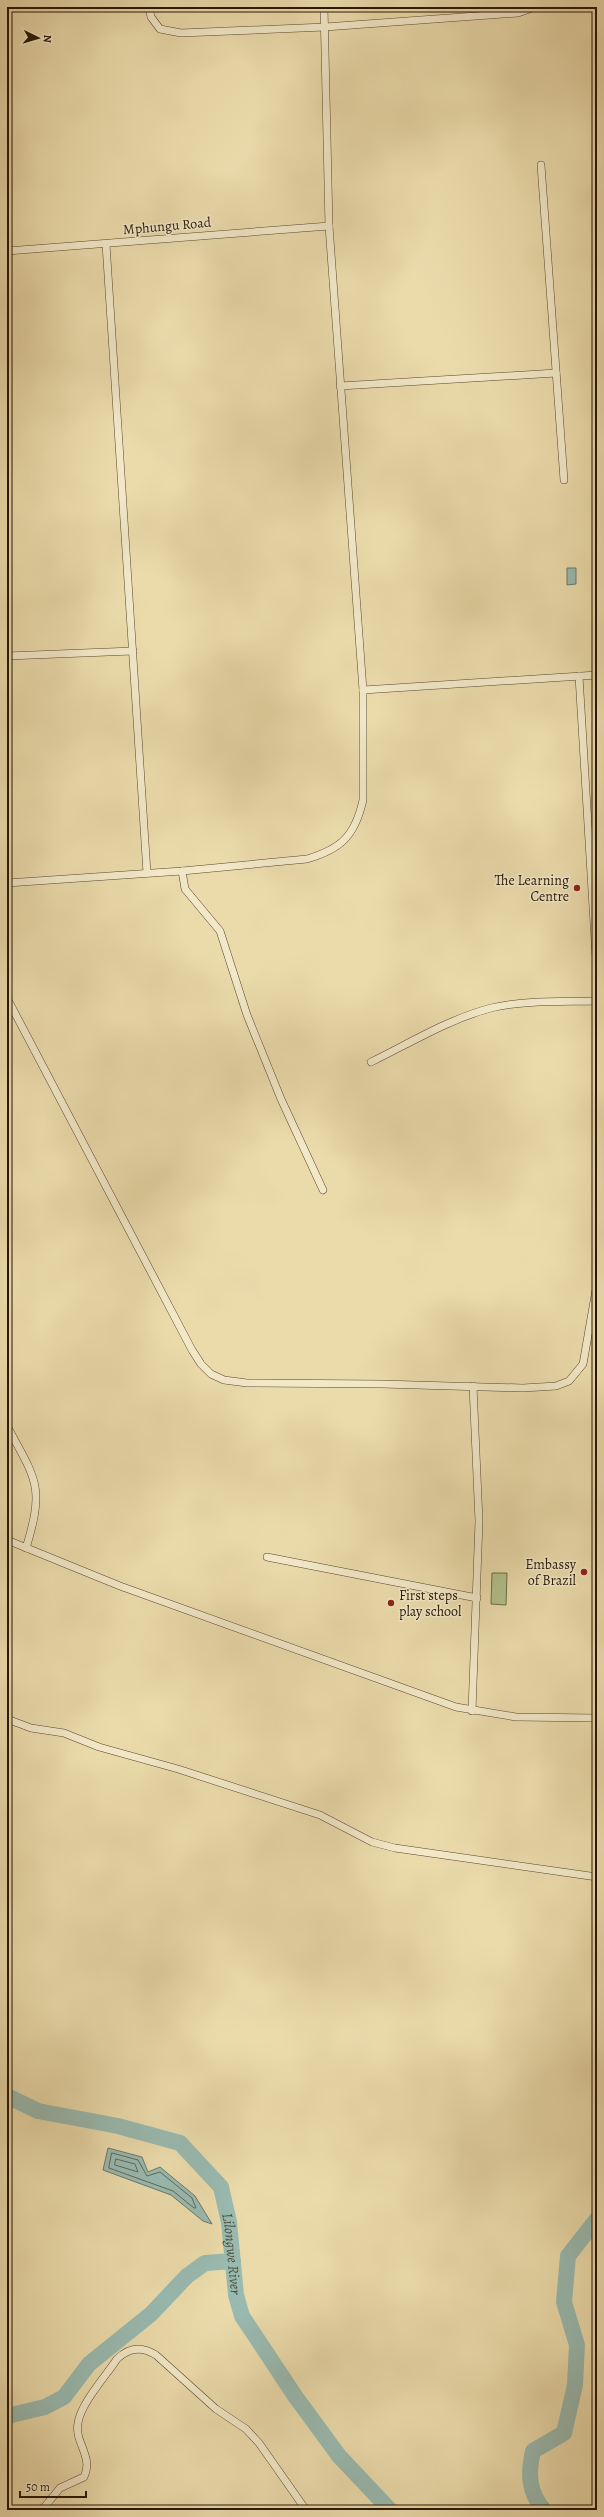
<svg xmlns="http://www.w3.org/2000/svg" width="604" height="2517" font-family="Alegreya,serif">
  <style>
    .green { fill: #b1c18d; stroke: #6c6b48 }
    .water { fill: #99bab0; stroke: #6b786b }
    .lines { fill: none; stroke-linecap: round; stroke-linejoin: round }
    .shore { stroke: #60685a; stroke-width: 1 }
    .river { stroke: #99bab0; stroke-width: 16 }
    .street-casing { stroke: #57462e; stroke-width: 8 }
    .street { stroke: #f2e8c8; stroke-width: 7 }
    .poi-dot { fill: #8f2418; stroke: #f2e8c8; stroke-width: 1.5 }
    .labels { text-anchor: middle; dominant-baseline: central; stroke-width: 3; stroke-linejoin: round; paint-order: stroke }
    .street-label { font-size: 14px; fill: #261504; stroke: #f2e8c8 }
    .poi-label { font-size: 14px; fill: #261504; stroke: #f2e8c8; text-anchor: end }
    .water-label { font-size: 15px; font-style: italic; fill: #4e4f40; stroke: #f2e8c8 }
  </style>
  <rect width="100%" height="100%" fill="#ebdbab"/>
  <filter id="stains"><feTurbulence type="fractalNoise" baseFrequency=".005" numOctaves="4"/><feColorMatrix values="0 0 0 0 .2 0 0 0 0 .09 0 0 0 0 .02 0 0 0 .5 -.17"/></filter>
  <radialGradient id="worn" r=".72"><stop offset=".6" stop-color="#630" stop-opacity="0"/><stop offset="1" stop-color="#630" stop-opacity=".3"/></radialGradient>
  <path class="green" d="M492 1573H507L506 1605 491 1604Z"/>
  <g class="water">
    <path d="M567 568H576V584L567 585Z"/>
    <path d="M108 2148 142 2157 148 2172 160 2167 195 2196 212 2224 203 2221 171 2195 103 2170Z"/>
  </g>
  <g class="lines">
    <g class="shore">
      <path d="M112 2153 138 2160 147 2176 160 2172 192 2198 196 2208H194L173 2191 109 2168Z"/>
      <path d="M116 2159 135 2164 138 2172 115 2165Z"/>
    </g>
    <g class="river">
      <path id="s1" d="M7 2096 38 2111 118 2126 180 2143 221 2187 229 2222 236 2295 242 2316 295 2396 339 2456 390 2510"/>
      <path d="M7 2416 45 2407 64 2397 89 2364 151 2314 187 2276 205 2263 233 2261"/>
      <path d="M544 2510C528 2492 528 2473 533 2451L564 2433 575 2385 577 2345 564 2302 568 2256 597 2219"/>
    </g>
    <defs>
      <g id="street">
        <path d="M149 7 151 17 160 29 181 33 325 27 518 13 535 7"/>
        <path d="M541 165 564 480"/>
        <path d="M106 244 147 873"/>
        <path d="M7 251 329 226"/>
        <path d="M340 386 556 373"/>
        <path d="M7 656 133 651"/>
        <path d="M579 676 597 973"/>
        <path d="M363 690 597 675"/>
        <path d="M182 871 185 889 220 931 247 1015 281 1099 323 1190"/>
        <path d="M7 883 182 871 307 859C341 849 355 836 363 800V690L329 226 324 7"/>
        <path d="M7 998 192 1350 201 1364 211 1374 224 1380 247 1383 382 1384 523 1388 556 1386 569 1381 583 1364 597 1284"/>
        <path d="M371 1062C410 1043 449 1019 491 1008 524 1000 562 1002 597 1001"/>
        <path d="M7 1426C36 1480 45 1486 26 1548"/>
        <path d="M7 1540 120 1586 456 1707 516 1717 597 1718"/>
        <path d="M267 1557 477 1598"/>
        <path d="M472 1711 479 1521 473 1386"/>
        <path d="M7 1719 31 1728 64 1733 99 1747 178 1769 320 1815 372 1842 395 1848 597 1877"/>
        <path d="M42 2510 60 2488 84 2477C94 2457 74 2442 78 2423 81 2403 106 2376 117 2359 129 2347 142 2346 156 2355L216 2409 246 2429 259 2443 306 2510"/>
      </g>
    </defs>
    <use href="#street" class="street-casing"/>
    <use href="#street" class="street"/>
  </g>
  <g class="poi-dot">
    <circle cx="577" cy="888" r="4"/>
    <circle cx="584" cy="1572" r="4"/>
    <circle cx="391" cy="1603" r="4"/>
  </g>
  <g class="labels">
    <g class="street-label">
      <text transform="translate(167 226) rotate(-5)">Mphungu Road</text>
    </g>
    <g class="poi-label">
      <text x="569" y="880">The Learning<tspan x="569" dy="16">Centre</tspan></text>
      <text x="576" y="1564">Embassy<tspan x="576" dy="16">of Brazil</tspan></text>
      <text x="399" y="1595" text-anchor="start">First steps<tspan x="399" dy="16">play school</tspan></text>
    </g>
    <g class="water-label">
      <text stroke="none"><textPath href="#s1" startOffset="308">Lilongwe River</textPath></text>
    </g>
  </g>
  <rect width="604" height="2517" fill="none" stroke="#ebdbab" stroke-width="24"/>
  <rect x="8" y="8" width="588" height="2501" fill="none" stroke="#261504" stroke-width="2"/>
  <rect x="12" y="12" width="580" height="2493" fill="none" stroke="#261504"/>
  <g transform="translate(38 38) rotate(95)" stroke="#f2e8c8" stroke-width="3" paint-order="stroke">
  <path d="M0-3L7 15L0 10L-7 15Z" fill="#261504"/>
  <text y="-6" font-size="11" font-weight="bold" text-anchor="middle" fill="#261504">N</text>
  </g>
  <path d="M20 2491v6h66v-6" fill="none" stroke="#261504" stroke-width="2"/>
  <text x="26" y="2491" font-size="12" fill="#261504" stroke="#f2e8c8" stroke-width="3" paint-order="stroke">50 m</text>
  <rect width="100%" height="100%" filter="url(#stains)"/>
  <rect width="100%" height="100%" fill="url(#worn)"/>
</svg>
